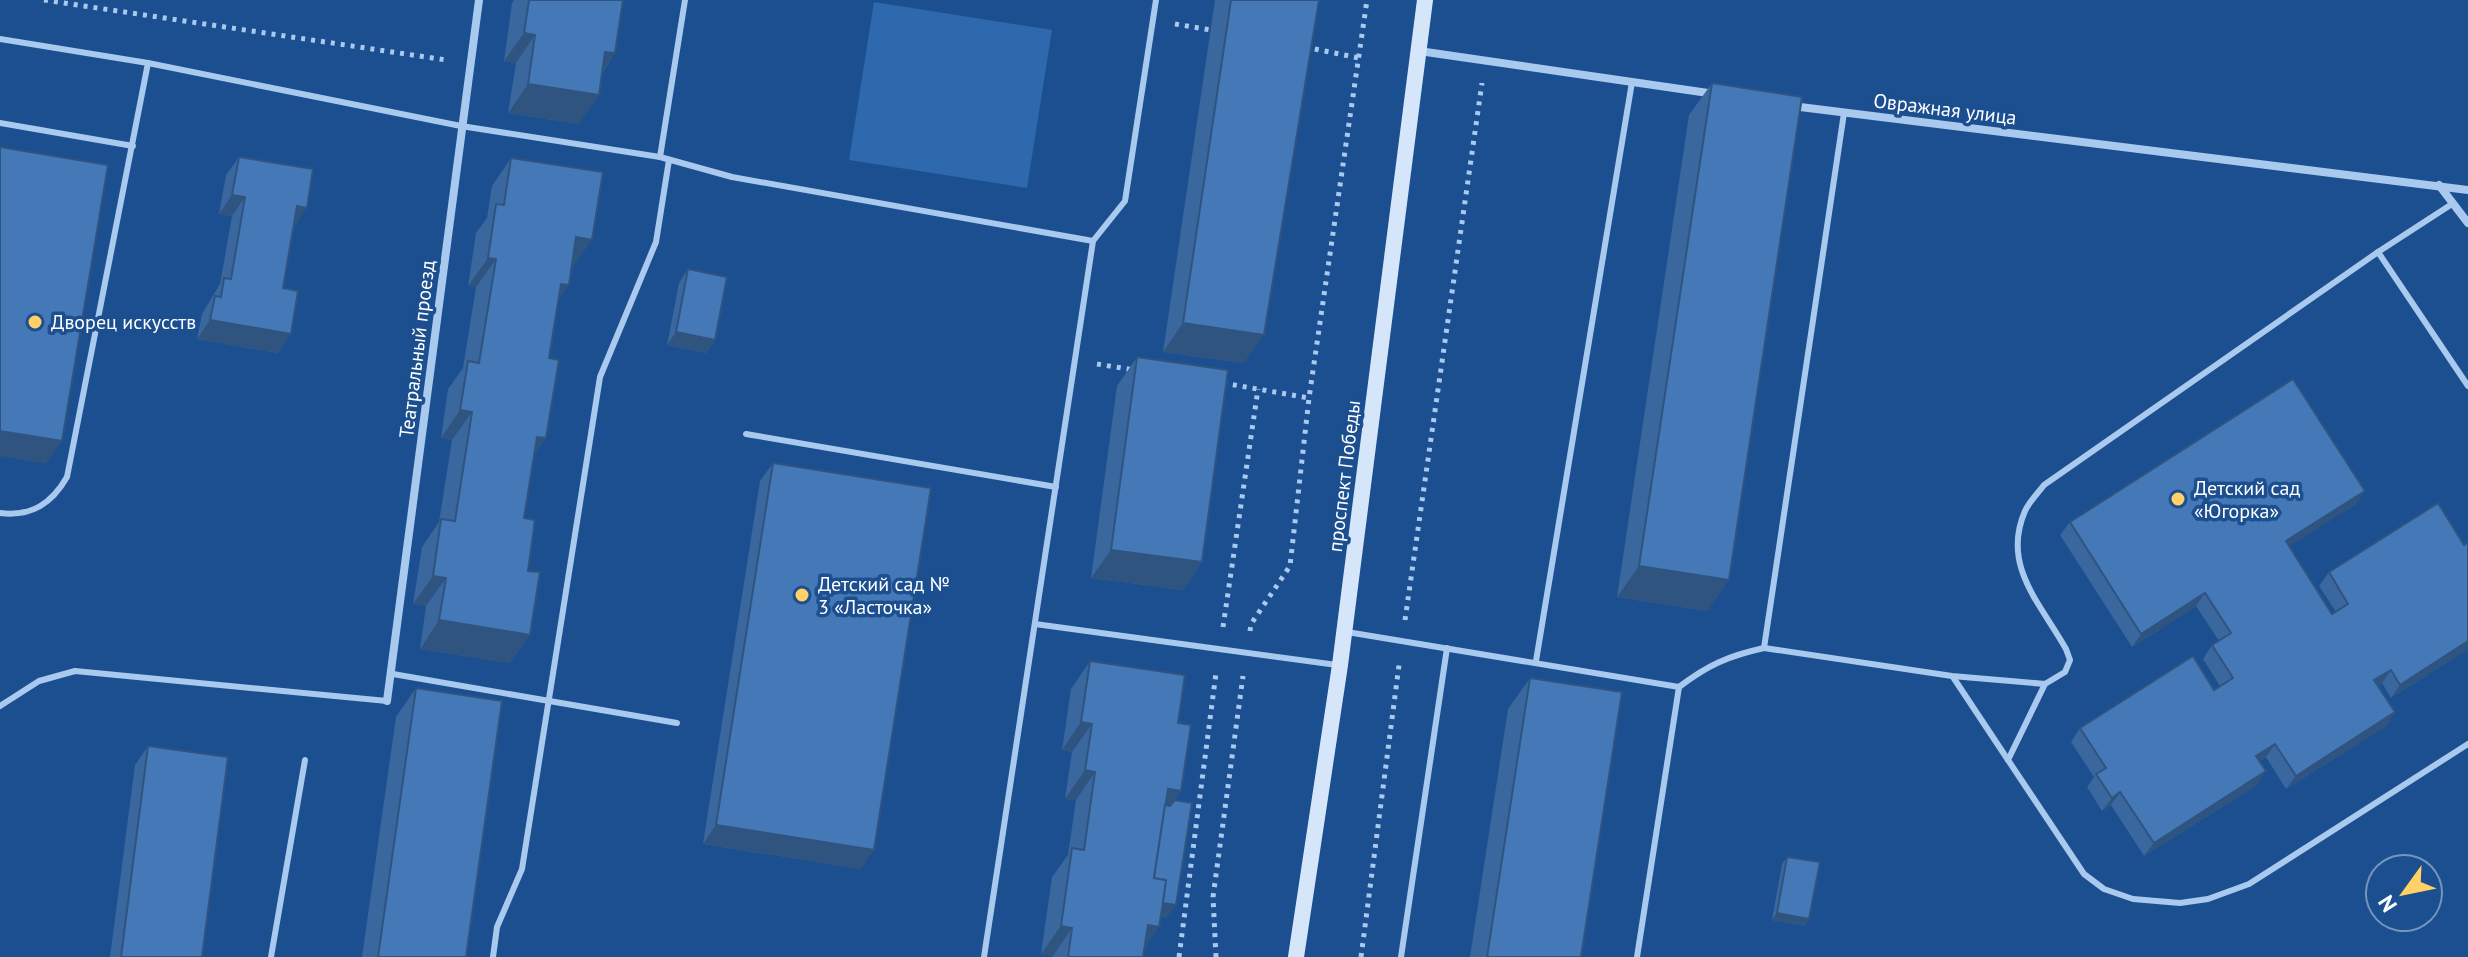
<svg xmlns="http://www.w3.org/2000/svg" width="2468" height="957" font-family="'PT Sans',sans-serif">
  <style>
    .green { fill: #2e69ad }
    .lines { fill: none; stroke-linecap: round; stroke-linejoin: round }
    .path { stroke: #a9c9ee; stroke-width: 5; stroke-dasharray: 4 6; stroke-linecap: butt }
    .lane { stroke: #a9c9ee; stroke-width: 6 }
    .street { stroke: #a9c9ee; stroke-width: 8 }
    .secondary { stroke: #d6e6fa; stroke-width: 16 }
    .wall { fill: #3a679d }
    .shaded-wall { fill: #305480 }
    .building { fill: #4478b7; stroke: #305480; stroke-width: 2 }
    .poi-dot { fill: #ffd166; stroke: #1b4f8f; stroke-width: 3 }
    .labels { text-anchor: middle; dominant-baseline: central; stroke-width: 7; stroke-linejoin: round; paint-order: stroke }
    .street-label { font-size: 20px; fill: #fff; stroke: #1b4f8f }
    .poi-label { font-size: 20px; fill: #fff; stroke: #1b4f8f; text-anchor: start }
  </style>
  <rect width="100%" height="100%" fill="#1b4f8f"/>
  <path class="green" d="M874 2 1052 30 1027 188 849 160Z"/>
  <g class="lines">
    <g class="path">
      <path d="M44 0 446 60"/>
      <path d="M1175 24 1211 30"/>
      <path d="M1305 47 1359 58"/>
      <path d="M1097 364 1134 370"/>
      <path d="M1223 383 1309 398"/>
      <path d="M1405 620 1482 83"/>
      <path d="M1223 627 1258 389"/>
      <path d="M1250 631 1251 624 1290 566 1309 398 1367 0"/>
      <path d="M1179 957 1216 673"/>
      <path d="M1216 957 1213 897 1243 676"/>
      <path d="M1361 957 1399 665"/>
    </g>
    <g class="lane">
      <path d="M0 39 148 63 461 126 660 157 732 177 1093 241"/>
      <path d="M0 123 133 146"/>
      <path d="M660 157 685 0"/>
      <path d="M2378 252 2468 386"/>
      <path d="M746 434 1056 487"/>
      <path d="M0 513C32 517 52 503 67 477L148 63"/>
      <path d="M1035 624 1337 665"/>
      <path d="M1347 632 1679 687C1708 665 1728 656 1764 648L1844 113"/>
      <path d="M1764 648 1952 676 2045 684 2065 672 2070 660 2066 649C2041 604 2001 566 2025 511 2029 502 2038 493 2044 485L2378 252 2452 204"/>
      <path d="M1536 661 1632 82"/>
      <path d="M393 674 677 723"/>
      <path d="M1953 677 2008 760"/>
      <path d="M2045 684 2008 760 2084 874 2104 889 2133 899 2180 903 2208 899 2249 884 2468 744"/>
      <path d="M0 706 39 681 75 671 387 701"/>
      <path d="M271 957 305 760"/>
      <path d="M493 957 497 927 522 869 600 377 656 242 669 160"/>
      <path d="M984 957 1093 241 1125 201 1156 0"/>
      <path d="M1401 957 1447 648"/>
      <path d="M1637 957 1679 687"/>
    </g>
    <g class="street">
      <path d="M1419 51 1715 94"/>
      <path d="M1792 106 2468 190"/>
      <path d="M2439 185 2468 223"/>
      <path d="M387 701 479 0"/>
    </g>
    <path class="secondary" d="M1296 957 1340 665 1425 0"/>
  </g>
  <g class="wall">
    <path d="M514 0H623L615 53 603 72 579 124 508 113 516 63 504 61 512 3Z"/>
    <path d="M1215 0H1319L1244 363 1163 352Z"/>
    <path d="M1712 83 1707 611 1617 597 1689 115Z"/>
    <path d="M239 157 294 227 283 288 278 353 197 339 202 314 220 284 232 216 219 214 226 175Z"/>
    <path d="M511 158 572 268H571L558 300 549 358 546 438 534 455 524 518 510 663 420 649 426 606 413 604 422 547 439 522 452 440 441 438 448 389 463 368 476 287 468 286 476 233 487 218 492 186Z"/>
    <path d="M688 269 715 340 706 353 667 345 679 283Z"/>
    <path d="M1137 357 1202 562 1183 590 1091 578 1117 386Z"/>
    <path d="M773 463 861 869 703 844 760 481Z"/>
    <path d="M2356 504 2289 546 2332 614 2336 612 2319 586 2329 572 2464 545 2468 542V649L2391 698 2382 683 2378 686 2395 712 2386 726 2286 789 2266 757 2260 761 2257 785 2144 856 2111 805 2102 811 2087 787 2094 777 2071 742 2080 728 2214 690 2220 686 2203 659 2212 645 2219 641 2196 606 2132 647 2060 535 2070 522Z"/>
    <path d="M1090 661 1178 723 1175 800 1166 918 1161 917 1145 948 1143 957H1052L1053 956 1041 954 1052 877 1068 855 1076 800 1065 799 1072 752 1062 750 1071 689Z"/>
    <path d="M1530 678 1581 957H1470L1508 709Z"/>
    <path d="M416 688 466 957H362L396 717Z"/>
    <path d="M148 746 202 957H110L135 765Z"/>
    <path d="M1787 857 1805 926 1772 920 1782 864Z"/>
  </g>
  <g class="shaded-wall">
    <path d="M524 33 535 35 516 63 504 61Z"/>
    <path d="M605 52 615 53 596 82Z"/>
    <path d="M528 84 599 95 579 124 508 113Z"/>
    <path d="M232 195 245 197 232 216 219 214Z"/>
    <path d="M297 206 307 208 294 227Z"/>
    <path d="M576 237 592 240 572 268 556 266Z"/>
    <path d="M488 258 496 259 476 287 468 286Z"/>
    <path d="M561 284 569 285 549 313Z"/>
    <path d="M210 320 291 334 278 353 197 339Z"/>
    <path d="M1183 323 1264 335 1244 363 1163 352Z"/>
    <path d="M676 332 715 340 706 353 667 345Z"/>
    <path d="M460 410 472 412 452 440 441 438Z"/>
    <path d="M0 431 62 441 46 464 0 456Z"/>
    <path d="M537 437 546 438 527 466Z"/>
    <path d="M2365 491 2356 504 2276 555 2286 541Z"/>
    <path d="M1111 550 1202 562 1183 590 1091 578Z"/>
    <path d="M1639 566 1729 580 1707 611 1617 597Z"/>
    <path d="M433 576 446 578 426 606 413 604Z"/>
    <path d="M2205 593 2196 606 2132 647 2141 634Z"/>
    <path d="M439 620 530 635 510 663 420 649Z"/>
    <path d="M2468 641V649L2391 698 2400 685Z"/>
    <path d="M2391 670 2382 683 2365 694 2374 680Z"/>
    <path d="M2395 712 2386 726 2286 789 2296 776Z"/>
    <path d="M1081 722 1092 724 1072 752 1062 750Z"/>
    <path d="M2275 744 2266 757 2247 769 2256 756Z"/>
    <path d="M1085 770 1095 772 1076 800 1065 799Z"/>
    <path d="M2266 771 2257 785 2144 856 2154 843Z"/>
    <path d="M1168 789 1181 791 1161 819Z"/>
    <path d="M2120 792 2111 805 2102 811 2112 798Z"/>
    <path d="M716 825 874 850 861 869 703 844Z"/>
    <path d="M1155 901 1176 905 1166 918 1146 915Z"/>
    <path d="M1777 913 1809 919 1805 926 1772 920Z"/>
    <path d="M1148 925 1159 927 1139 955Z"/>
    <path d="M1061 926 1072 928 1053 956 1041 954Z"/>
  </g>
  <g class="building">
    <path d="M529 0H623L615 53 605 52 599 95 528 84 535 35 524 33Z"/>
    <path d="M1231 0H1319L1264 335 1183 323Z"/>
    <path d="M1712 83 1802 97 1729 580 1639 566Z"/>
    <path d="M0 147 108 165 62 441 0 431Z"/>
    <path d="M239 157 313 169 307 208 297 206 283 288 298 291 291 334 210 320 215 296 221 297 224 278 231 279 245 197 232 195Z"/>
    <path d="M511 158 603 172 592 240 576 237 569 285 561 284 549 358 559 360 546 438 537 437 524 518 535 520 528 571 540 572 530 635 439 620 446 578 433 576 441 519 455 521 472 412 460 410 468 361 479 363 496 259 488 258 496 204 504 205Z"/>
    <path d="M688 269 727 277 715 340 676 332Z"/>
    <path d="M1137 357 1228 370 1202 562 1111 550Z"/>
    <path d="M2293 379 2365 491 2286 541 2332 614 2348 604 2329 572 2438 503 2464 545 2468 542V641L2400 685 2391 670 2374 680 2395 712 2296 776 2275 744 2256 756 2266 771 2154 843 2120 792 2112 798 2096 774 2106 768 2080 728 2193 656 2214 690 2233 678 2212 645 2231 633 2205 593 2141 634 2070 522Z"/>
    <path d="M773 463 931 488 874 850 716 825Z"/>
    <path d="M1090 661 1185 675 1178 723 1191 725 1181 791 1168 789 1154 878 1166 880V886L1159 927 1148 925 1143 957H1068L1072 928 1061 926 1072 848 1084 850 1095 772 1085 770 1092 724 1081 722Z"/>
    <path d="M1530 678 1622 692 1581 957H1487Z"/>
    <path d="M416 688 502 701 466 957H378Z"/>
    <path d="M148 746 228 757 202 957H121Z"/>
    <path d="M1175 800 1192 803 1176 905 1163 903 1166 880 1154 878 1165 805 1170 806Z"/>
    <path d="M1787 857 1820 862 1809 919 1777 913Z"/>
  </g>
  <g class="poi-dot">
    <circle cx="35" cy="322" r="8"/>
    <circle cx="2178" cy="499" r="8"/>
    <circle cx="802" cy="595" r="8"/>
  </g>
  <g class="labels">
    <g class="street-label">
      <text transform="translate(1945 109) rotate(7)">Овражная улица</text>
      <text transform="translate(417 349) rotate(-83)">Театральный проезд</text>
      <text transform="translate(1344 476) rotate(-83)">проспект Победы</text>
    </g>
    <g class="poi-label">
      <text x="51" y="322">Дворец искусств</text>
      <text x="2194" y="488">Детский сад<tspan x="2194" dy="23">«Югорка»</tspan></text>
      <text x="818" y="584">Детский сад №<tspan x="818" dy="23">3 «Ласточка»</tspan></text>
    </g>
  </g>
  <g transform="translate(2404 893) rotate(237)"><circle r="38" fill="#1b4f8f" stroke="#7695bc" stroke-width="2"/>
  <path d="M0-6L14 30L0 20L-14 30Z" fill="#ffd166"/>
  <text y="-12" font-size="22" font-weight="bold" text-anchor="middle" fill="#ffffff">N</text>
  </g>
</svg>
